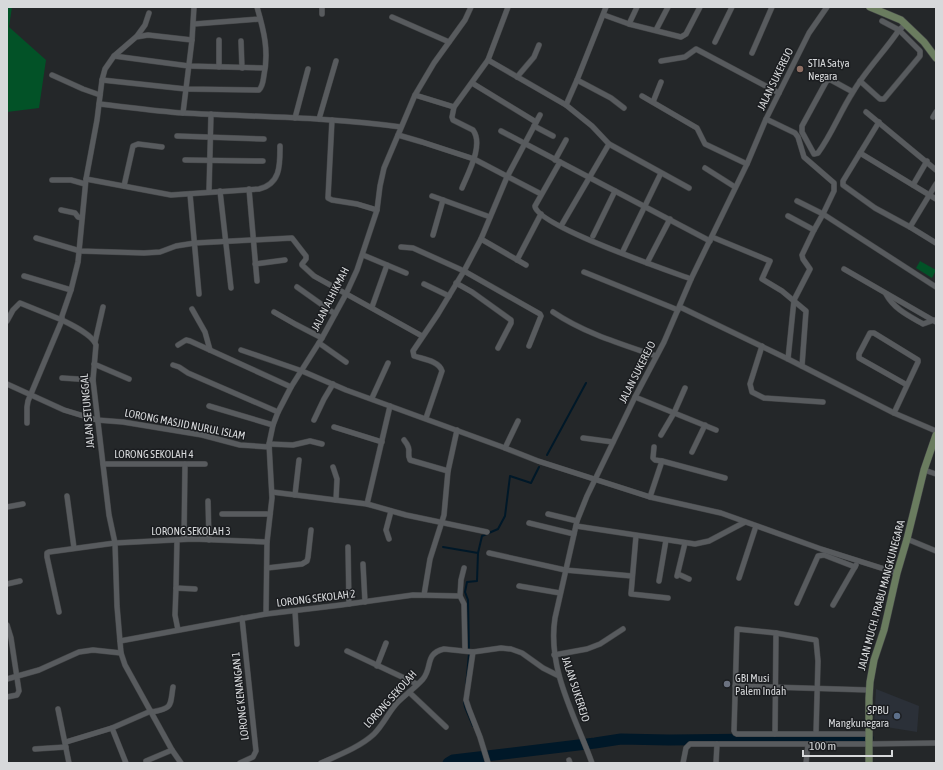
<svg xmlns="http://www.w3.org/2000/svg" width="943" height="770" font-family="'Asap Condensed',sans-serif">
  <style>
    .built { fill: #2b3038 }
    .green { fill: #025227 }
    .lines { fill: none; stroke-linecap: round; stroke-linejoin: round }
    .stream { stroke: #001828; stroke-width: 2 }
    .river { stroke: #001828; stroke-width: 11 }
    .street-casing { stroke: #424446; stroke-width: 6 }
    .secondary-casing { stroke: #424446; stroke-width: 8 }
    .street { stroke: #585b5e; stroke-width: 5 }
    .secondary { stroke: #6a7c5f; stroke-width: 7 }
    .education-dot { fill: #8d6e63; stroke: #1b1d20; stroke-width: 1.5 }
    .worship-dot { fill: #6b7280; stroke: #1b1d20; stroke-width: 1.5 }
    .service-dot { fill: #5c6f8a; stroke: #1b1d20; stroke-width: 1.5 }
    .labels { text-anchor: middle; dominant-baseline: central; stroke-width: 3; stroke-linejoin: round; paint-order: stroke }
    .poi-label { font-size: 11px; fill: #d7d9db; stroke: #1b1d20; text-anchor: start }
    .street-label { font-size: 11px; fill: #d7d9db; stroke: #1b1d20 }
  </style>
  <rect width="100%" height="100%" fill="#242729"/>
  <path class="built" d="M876 689 919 706 917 732 874 725Z"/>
  <g class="green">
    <path d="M7 7H12L9 27 46 60 39 108 7 112Z"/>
    <path d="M920 261 936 270 932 278 916 268Z"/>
  </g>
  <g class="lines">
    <g class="stream">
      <path d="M547 455 586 383"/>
      <path d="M443 547 478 553"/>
      <path d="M466 686 469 654 468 600 465 592 467 582 477 581 478 553 482 536 498 529 505 516 510 476 531 483 539 467"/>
      <path d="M464 702 465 707 473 726"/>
    </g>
    <path class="river" d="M448 763 453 760 595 743 621 739 669 740 868 738"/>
    <defs>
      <g id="street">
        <path d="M322 7V14"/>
        <path d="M604 15 629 24 681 37 686 34 700 7"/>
        <path d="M392 17 449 42"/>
        <path d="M194 24 260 19"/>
        <path d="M629 24 637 7"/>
        <path d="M656 30 668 7"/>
        <path d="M137 36 145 25 149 13"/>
        <path d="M241 41 242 68"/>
        <path d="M715 42 732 7"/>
        <path d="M752 53 772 7"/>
        <path d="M114 56 189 66 265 68"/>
        <path d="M488 60 566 105 592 126 609 144 689 188"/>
        <path d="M661 61 685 57 696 49 779 93"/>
        <path d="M219 67V40"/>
        <path d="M52 75 83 89 100 95"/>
        <path d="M517 77 534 57 539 45"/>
        <path d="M102 80 186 89 259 90C263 86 263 81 264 75 269 51 264 31 257 7"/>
        <path d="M577 80 611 98 624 108"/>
        <path d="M860 81 880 99H884L920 56V51L899 30 882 21"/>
        <path d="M472 83 536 122"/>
        <path d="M853 92 831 80H828L826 82 802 126V132L814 154 818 153C832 134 840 112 853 92 866 70 885 51 899 30L906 24"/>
        <path d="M415 95 454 107"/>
        <path d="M642 96 697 128 705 144 747 164"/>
        <path d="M653 102 661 82"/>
        <path d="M99 104C127 107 155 111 183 113 256 117 329 117 401 127"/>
        <path d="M566 105 577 80 606 7"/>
        <path d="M866 112 936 170"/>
        <path d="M183 113 192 40 194 7"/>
        <path d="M933 117 936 112"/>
        <path d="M295 118 308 69"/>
        <path d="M319 119 336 61"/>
        <path d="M766 119 795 133 798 137 804 157 834 183V191L823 214 936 287"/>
        <path d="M332 120 328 198 332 200 357 204 377 210"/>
        <path d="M879 122 843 181V185L875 208 910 227 936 243"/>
        <path d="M534 126 553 136"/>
        <path d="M501 131 710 241"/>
        <path d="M398 135 422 142 474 159 541 194"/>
        <path d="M177 136 264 139"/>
        <path d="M860 153 936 199"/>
        <path d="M185 160 263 161"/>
        <path d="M555 160 566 140"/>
        <path d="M560 162 535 206C536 225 669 271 691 279"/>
        <path d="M705 168 735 187"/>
        <path d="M86 179 171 195 259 189C281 184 280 164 280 146"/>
        <path d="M52 180H71L85 184"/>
        <path d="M913 185 927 161"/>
        <path d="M124 186 133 146 138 144 162 147"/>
        <path d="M462 188C468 173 484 145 473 130L453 120 452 117 454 107 488 60 508 7"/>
        <path d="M249 189 257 281"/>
        <path d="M209 191 211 114"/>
        <path d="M220 191 231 288"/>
        <path d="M190 194 199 294"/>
        <path d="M432 196 490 217"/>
        <path d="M61 210 75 213 78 217 82 218"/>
        <path d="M788 216 814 230"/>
        <path d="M561 226 609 144"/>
        <path d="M910 227 936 184"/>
        <path d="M433 235 443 200"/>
        <path d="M593 236 615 191"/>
        <path d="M712 237 770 261 762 279 782 291 806 311 802 366"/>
        <path d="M36 238 80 251 144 253 160 252 176 246 195 243 292 238 306 256V259L302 264V265L314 276 422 336"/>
        <path d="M481 239 526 265"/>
        <path d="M401 247 413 248 464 271 540 314 541 316 529 346"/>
        <path d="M622 253 661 173"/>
        <path d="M363 255 406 273"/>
        <path d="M517 260 541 214"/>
        <path d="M647 263 670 219"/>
        <path d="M255 264 285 260"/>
        <path d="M844 269 936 322"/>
        <path d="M584 272 678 310"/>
        <path d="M24 276 71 290"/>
        <path d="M456 283 472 292 511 320V323L498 348"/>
        <path d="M424 284 449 296"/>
        <path d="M297 287 335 314"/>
        <path d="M886 294C894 309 909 316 923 324L934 320"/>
        <path d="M372 307 387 265"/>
        <path d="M680 307 788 359 894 413 936 431"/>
        <path d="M192 309 205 332 210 350"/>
        <path d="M274 312 295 324 322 338"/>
        <path d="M553 312C584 333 621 344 656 356"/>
        <path d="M7 321 13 310 20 303 62 320 28 401 27 407V423"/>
        <path d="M95 342 103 307"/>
        <path d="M319 343 346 362"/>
        <path d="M178 345 186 340 190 341 291 387"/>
        <path d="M762 346 750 384 752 392 764 398 823 402"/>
        <path d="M241 350 302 371 346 390 505 448 538 461 650 497 721 513 821 549 897 573"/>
        <path d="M788 359 794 300 810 269 803 259 802 255 814 230 823 214 797 201"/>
        <path d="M94 364 129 379"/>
        <path d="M173 365 179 367 188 373 278 412"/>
        <path d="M62 378 93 380"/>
        <path d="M7 384 64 410 97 420 123 422 202 435 240 445 269 447"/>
        <path d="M635 397 716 430"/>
        <path d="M372 398 388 363"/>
        <path d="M209 406 273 425"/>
        <path d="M894 413 918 362V360L874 333H870L859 354V358L907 385"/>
        <path d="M426 418 442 371C439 361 423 359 414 356L413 351 438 314 464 271 481 239 507 177 540 115"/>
        <path d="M314 420 324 399 333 384"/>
        <path d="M334 427 382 442"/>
        <path d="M661 435 674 413 685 388"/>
        <path d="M583 438 613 442"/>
        <path d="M404 440C413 451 406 452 410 460L448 471"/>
        <path d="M269 444 293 445 310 441 322 444"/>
        <path d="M505 448 518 421"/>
        <path d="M692 452 705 425"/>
        <path d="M662 461 725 478"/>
        <path d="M103 464H205"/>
        <path d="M333 467 337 479 336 500"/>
        <path d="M924 470 936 474"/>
        <path d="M272 492 367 504 406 515 487 532"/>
        <path d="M295 495 299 460"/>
        <path d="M67 496 74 548"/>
        <path d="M650 497 662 461 655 460 653 458 654 447"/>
        <path d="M208 501 209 540"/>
        <path d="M367 504 390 406"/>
        <path d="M7 507 23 504"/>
        <path d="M222 514H270"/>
        <path d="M548 514 577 521"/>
        <path d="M529 523 574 534"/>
        <path d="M576 526 695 544 709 541 745 522"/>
        <path d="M636 536 631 594 668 598"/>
        <path d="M184 539 185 464"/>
        <path d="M389 539 386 530 391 511"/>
        <path d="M907 539 936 551"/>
        <path d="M348 547 349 604"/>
        <path d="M489 553 565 570 632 576"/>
        <path d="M363 564 365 602"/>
        <path d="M267 568 302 564 307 561 308 557 311 530"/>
        <path d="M678 574 689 579"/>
        <path d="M677 576 685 543"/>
        <path d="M739 578 756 526"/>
        <path d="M659 581 666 540"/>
        <path d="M7 584 20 581"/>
        <path d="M519 586 560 593"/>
        <path d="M176 588 177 540"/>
        <path d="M424 595 430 559 444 515 448 471 457 430"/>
        <path d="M460 596 461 580 464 568"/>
        <path d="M797 603 818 556 824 555 855 567"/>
        <path d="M833 605 856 565"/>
        <path d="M295 611 297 644"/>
        <path d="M59 612 47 557V553L49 552 115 543 193 539 267 542"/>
        <path d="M266 614 267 542 272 498 269 444 273 425 278 412 291 387 322 338 346 294 357 270 377 210 380 186 384 168 415 95 434 63 465 20 471 7"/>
        <path d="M7 625 11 638 19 691 17 695 7 697"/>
        <path d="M178 630 175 615 176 588 195 589"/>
        <path d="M120 641 266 614 341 605 413 595 460 596 464 604 465 650"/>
        <path d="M347 651 417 684"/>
        <path d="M473 652 466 700 469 709 480 737 488 763"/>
        <path d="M554 655 587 649 600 644 623 629"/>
        <path d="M377 666 386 643"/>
        <path d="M7 679 39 670 79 652 93 650 121 653"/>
        <path d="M735 686 869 690"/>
        <path d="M409 692 446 727"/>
        <path d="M58 709 69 763"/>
        <path d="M152 712C173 708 170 706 173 687"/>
        <path d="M112 728 126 763"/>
        <path d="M775 734 776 633"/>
        <path d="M816 734 818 661 816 640 776 633 737 629 734 731 735 733 737 734H868"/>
        <path d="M66 742 112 728 151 711"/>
        <path d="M35 749 66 747"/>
        <path d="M569 760 570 763"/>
        <path d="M146 761 172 750"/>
        <path d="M181 763 172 750 125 665 121 653 117 606 115 543 109 515 93 380 96 345C93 335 72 325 62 320V316L71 290 78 262 86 179 97 120 102 80 105 69 114 56 136 37 148 35 192 40"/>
        <path d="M240 763 253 757 256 751 242 618"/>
        <path d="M321 763C339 755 360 747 374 734 384 724 389 711 398 702 406 694 416 687 423 679 433 667 424 654 444 649L473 652 501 648 511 649 522 653 543 668 559 676"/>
        <path d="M592 763C575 716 547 669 555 618L577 521 587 496 635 397 664 342 691 279 747 164 766 119 809 33 827 7"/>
        <path d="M683 763 686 748 690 744H868L936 743"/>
        <path d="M716 763 717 744"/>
        <path d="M806 763 808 744"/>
      </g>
      <g id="secondary">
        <path d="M870 7 901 20 924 42 936 58"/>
        <path d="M869 763V698L870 682 874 660 884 630 897 573 907 539 924 470 936 435"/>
      </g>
    </defs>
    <use href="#street" class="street-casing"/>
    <use href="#secondary" class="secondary-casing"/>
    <use href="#street" class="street"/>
    <use href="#secondary" class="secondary"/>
  </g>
  <circle class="education-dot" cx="800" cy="69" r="4"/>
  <circle class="worship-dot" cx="727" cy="684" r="4"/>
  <circle class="service-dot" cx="897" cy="716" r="4"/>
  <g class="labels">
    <g class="poi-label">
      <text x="808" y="63">STIA Satya<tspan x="808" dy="13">Negara</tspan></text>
      <text x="735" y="678">GBI Musi<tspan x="735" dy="13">Palem Indah</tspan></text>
      <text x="889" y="710" text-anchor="end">SPBU<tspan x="889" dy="13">Mangkunegara</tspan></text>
    </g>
    <g class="street-label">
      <text transform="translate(775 79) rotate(-64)">JALAN SUKEREJO</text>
      <text transform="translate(330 299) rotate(-63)">JALAN ALHIKMAH</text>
      <text transform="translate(637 372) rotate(-63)">JALAN SUKEREJO</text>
      <text transform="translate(87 411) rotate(-95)">JALAN SETUNGGAL</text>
      <text transform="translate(185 424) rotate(11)">LORONG MASJID NURUL ISLAM</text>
      <text x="154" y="454">LORONG SEKOLAH 4</text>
      <text x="191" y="531">LORONG SEKOLAH 3</text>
      <text transform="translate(881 595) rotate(-75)">JALAN MUCH. PRABU MANGKUNEGARA</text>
      <text transform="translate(316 598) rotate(-7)">LORONG SEKOLAH 2</text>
      <text transform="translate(576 689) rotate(72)">JALAN SUKEREJO</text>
      <text transform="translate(240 696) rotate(-96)">LORONG KENANGAN 1</text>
      <text transform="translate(390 699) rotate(-48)">LORONG SEKOLAH</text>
    </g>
  </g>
  <rect width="943" height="770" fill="none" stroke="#d7d9db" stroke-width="16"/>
  <path d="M803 750v6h89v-6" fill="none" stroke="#d7d9db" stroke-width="2"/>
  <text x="809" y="750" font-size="12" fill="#d7d9db" stroke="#1b1d20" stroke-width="3" paint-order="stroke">100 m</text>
</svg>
